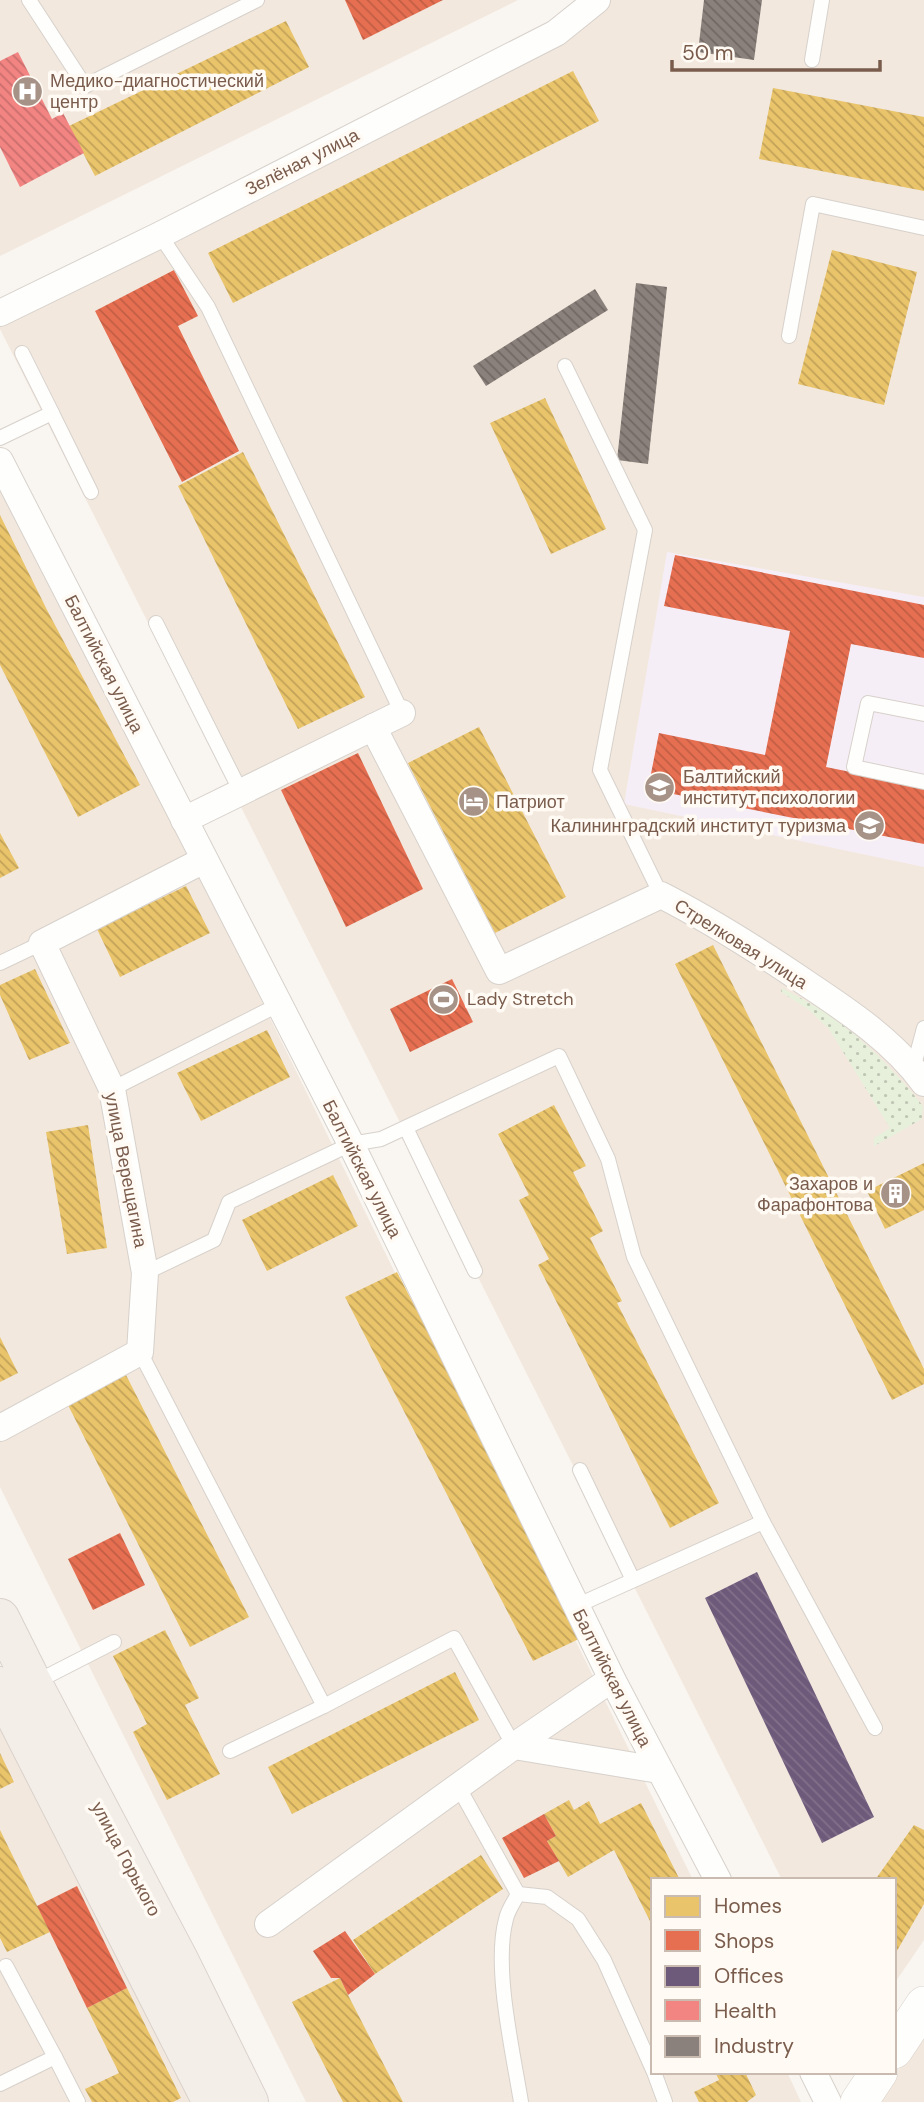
<svg xmlns="http://www.w3.org/2000/svg" width="924" height="2102" font-family="'DM Sans',sans-serif">
  <style>
    .residential { fill: #f2e8de }
    .education { fill: #f6eef6 }
    .green { fill: url(#green-dots) }
    .homes { fill: url(#homes-back-hatch) }
    .shops { fill: url(#shops-back-hatch) }
    .offices { fill: url(#offices-back-hatch) }
    .health { fill: url(#health-back-hatch) }
    .industry { fill: url(#industry-back-hatch) }
    .lines { fill: none; stroke-linecap: round; stroke-linejoin: round }
    .lane-casing { stroke: #d7d1cb; stroke-width: 16 }
    .street-casing { stroke: #d7d1cb; stroke-width: 28 }
    .secondary-casing { stroke: #d9d2cb; stroke-width: 38 }
    .primary-casing { stroke: #dad1cc; stroke-width: 40 }
    .lane { stroke: #fefefd; stroke-width: 14 }
    .street { stroke: #fefefd; stroke-width: 26 }
    .secondary { stroke: #fefefd; stroke-width: 37 }
    .primary { stroke: #f3eee8; stroke-width: 38 }
    .labels { text-anchor: middle; dominant-baseline: central; stroke-width: 7; stroke-linejoin: round; paint-order: stroke }
    .poi-label { font-size: 18px; fill: #7a5c4d; stroke: #fffaf3; text-anchor: start }
    .street-label { font-size: 18px; fill: #7a5c4d; stroke: #fffaf3 }
  </style>
  <defs>
    <pattern id="green-dots" width="8" height="8" patternUnits="userSpaceOnUse" patternTransform="scale(1.75)"><rect width="8" height="8" fill="#e7f0db"/><path d="M2 2h.1M6 6h.1" fill="none" stroke="#c0c6b4" stroke-width="1.8" stroke-linecap="round"/></pattern>
    <pattern id="homes-back-hatch" width="6" height="6" patternUnits="userSpaceOnUse" patternTransform="scale(1.75)"><rect width="6" height="6" fill="#e9c46a"/><path d="M-1 5l2 2M0 0l6 6M5-1l2 2" fill="none" stroke="#c2a259"/></pattern>
    <pattern id="shops-back-hatch" width="6" height="6" patternUnits="userSpaceOnUse" patternTransform="scale(1.75)"><rect width="6" height="6" fill="#e76f51"/><path d="M-1 5l2 2M0 0l6 6M5-1l2 2" fill="none" stroke="#c05e45"/></pattern>
    <pattern id="offices-back-hatch" width="6" height="6" patternUnits="userSpaceOnUse" patternTransform="scale(1.75)"><rect width="6" height="6" fill="#6d597a"/><path d="M-1 5l2 2M0 0l6 6M5-1l2 2" fill="none" stroke="#82708a"/></pattern>
    <pattern id="health-back-hatch" width="6" height="6" patternUnits="userSpaceOnUse" patternTransform="scale(1.75)"><rect width="6" height="6" fill="#f28482"/><path d="M-1 5l2 2M0 0l6 6M5-1l2 2" fill="none" stroke="#c96f6d"/></pattern>
    <pattern id="industry-back-hatch" width="6" height="6" patternUnits="userSpaceOnUse" patternTransform="scale(1.75)"><rect width="6" height="6" fill="#8a817c"/><path d="M-1 5l2 2M0 0l6 6M5-1l2 2" fill="none" stroke="#716863"/></pattern>
  </defs>
  <rect width="100%" height="100%" fill="#f9f5f0"/>
  <g class="residential">
    <path d="M0 0H518L0 256Z"/>
    <path d="M611 0H924V1940L894 1984V1880H782L0 329V322Z"/>
    <path d="M0 468 693 1880H653V2072H787L801 2102H306L0 1487Z"/>
    <path d="M0 1729 191 2102H0Z"/>
    <path d="M924 2032V2102H877Z"/>
  </g>
  <path class="education" d="M667 552 924 597V867L624 804Z"/>
  <path class="green" d="M782 988C798 997 815 1005 829 1015 865 1040 896 1072 923 1106L922 1119 874 1146V1138L890 1128 829 1029 808 1009 781 992Z"/>
  <g class="homes">
    <path d="M286 21 309 67 95 176 69 126Z"/>
    <path d="M573 71 599 121 233 303 208 253Z"/>
    <path d="M773 88 924 117V191L759 159Z"/>
    <path d="M832 250 917 272 884 405 798 384Z"/>
    <path d="M545 398 606 529 551 554 490 423Z"/>
    <path d="M243 452 365 697 298 729 178 486Z"/>
    <path d="M0 515 47 610 140 785 78 817 0 665Z"/>
    <path d="M479 727 566 897 495 933 408 763Z"/>
    <path d="M0 833 19 868 0 878Z"/>
    <path d="M186 886 210 933 120 977 97 929Z"/>
    <path d="M713 945 924 1369V1384L892 1400 675 964Z"/>
    <path d="M35 969 70 1043 29 1060 0 995V985Z"/>
    <path d="M267 1030 290 1077 201 1121 177 1073Z"/>
    <path d="M554 1105 586 1166 573 1172 603 1231 590 1238 622 1301 617 1303 719 1503 670 1528 538 1265 549 1259 519 1200 529 1195 498 1134Z"/>
    <path d="M88 1125 107 1248 67 1254 46 1132Z"/>
    <path d="M924 1163V1210L885 1229 867 1191Z"/>
    <path d="M333 1175 358 1226 267 1271 242 1220Z"/>
    <path d="M397 1272 585 1636 533 1661 345 1297Z"/>
    <path d="M0 1337 18 1373 0 1382Z"/>
    <path d="M126 1375 249 1617 190 1647 68 1405Z"/>
    <path d="M165 1630 199 1698 185 1705 220 1774 167 1800 133 1732 147 1724 113 1656Z"/>
    <path d="M455 1672 479 1720 292 1814 268 1767Z"/>
    <path d="M0 1753 14 1782 0 1789Z"/>
    <path d="M569 1800 574 1810 589 1801 600 1824 641 1803 680 1880H653V1927L614 1850 568 1877 547 1841 556 1836 544 1814Z"/>
    <path d="M914 1825 924 1830V1904L894 1956V1880H875Z"/>
    <path d="M0 1830 50 1932 7 1952 0 1938Z"/>
    <path d="M481 1855 503 1889 375 1974 353 1940Z"/>
    <path d="M340 1978 348 1995 403 2102H343L292 2002Z"/>
    <path d="M127 1988 181 2098 173 2102H92L85 2089 119 2073 87 2008Z"/>
    <path d="M715 2072H745L756 2095 747 2102H699L694 2092 719 2080Z"/>
  </g>
  <g class="shops">
    <path d="M345 0H443L363 40Z"/>
    <path d="M174 270 198 316 178 326 239 451 182 482 95 311Z"/>
    <path d="M675 555 924 605V658L851 644 826 767 924 787V844L648 789 659 733 765 755 790 631 664 606Z"/>
    <path d="M358 753 423 889 346 927 281 790Z"/>
    <path d="M452 979 473 1022 410 1052 390 1009Z"/>
    <path d="M120 1533 145 1585 93 1610 68 1559Z"/>
    <path d="M544 1814 556 1836 547 1841 559 1861 524 1878 502 1838Z"/>
    <path d="M77 1886 127 1988 87 2008 37 1906Z"/>
    <path d="M345 1931 375 1974 348 1995 340 1978H331L313 1951Z"/>
  </g>
  <path class="offices" d="M757 1572 874 1817 822 1843 705 1598Z"/>
  <path class="health" d="M18 52 52 119 63 113 84 153 20 187 0 147V61Z"/>
  <g class="industry">
    <path d="M704 0H762L754 60 698 52Z"/>
    <path d="M636 283 667 287 648 464 617 460Z"/>
    <path d="M595 289 608 310 486 386 473 366Z"/>
  </g>
  <g class="lines">
    <defs>
      <g id="lane">
        <path d="M29 0 85 86 257 0"/>
        <path d="M812 60 822 0"/>
        <path d="M160 235 208 307 402 713"/>
        <path d="M789 336 813 204 924 228"/>
        <path d="M22 353 52 413"/>
        <path d="M565 366 645 530 600 770 661 895"/>
        <path d="M0 438 52 413 91 492"/>
        <path d="M156 623 241 792"/>
        <path d="M924 714 868 703 854 767 924 782"/>
        <path d="M0 963 42 943"/>
        <path d="M913 1069 924 1028"/>
        <path d="M112 1089 278 1005"/>
        <path d="M406 1128 475 1271"/>
        <path d="M145 1273 214 1240 229 1202 351 1144 381 1139 559 1056 608 1159 634 1257 763 1522"/>
        <path d="M140 1352 324 1706 454 1638 514 1746"/>
        <path d="M580 1470 633 1580"/>
        <path d="M576 1606 763 1522 875 1728"/>
        <path d="M34 1683 114 1642"/>
        <path d="M230 1751 324 1706"/>
        <path d="M459 1788 518 1894C514 1902 508 1910 506 1919 493 1967 513 2052 521 2102"/>
        <path d="M518 1894 547 1897 578 1919 604 1960 653 2070"/>
        <path d="M55 2057 78 2102"/>
        <path d="M654 2072 665 2102"/>
        <path d="M0 2084 55 2057 6 1966"/>
      </g>
      <g id="street">
        <path d="M0 313 160 235 556 33 597 0"/>
        <path d="M0 461 351 1144 612 1679 718 1880"/>
        <path d="M373 727 499 971 661 895C712 921 762 953 809 985 851 1013 894 1042 924 1083"/>
        <path d="M184 820 402 713"/>
        <path d="M0 1428 140 1352 145 1273 112 1089 42 943 204 860"/>
        <path d="M514 1746 659 1770"/>
        <path d="M268 1924 514 1746 612 1679"/>
        <path d="M813 2072 828 2102"/>
      </g>
      <g id="secondary">
        <path d="M894 2050 924 2005"/>
        <path d="M859 2102 879 2072"/>
      </g>
      <g id="primary">
        <path d="M0 1618 33 1684 179 1960 249 2102"/>
        <path d="M0 1686 212 2102"/>
      </g>
    </defs>
    <use href="#lane" class="lane-casing"/>
    <use href="#street" class="street-casing"/>
    <use href="#secondary" class="secondary-casing"/>
    <use href="#primary" class="primary-casing"/>
    <use href="#lane" class="lane"/>
    <use href="#street" class="street"/>
    <use href="#secondary" class="secondary"/>
    <use href="#primary" class="primary"/>
  </g>
  <defs>
    <symbol id="hospital-disc" viewBox="-11 -11 22 22"><circle r="9.5" fill="#a69286" stroke="#fffaf3"/><path d="M-5-5h3v3.5h4V-5h3V5h-3V1.5h-4V5h-3Z" fill="#fff"/></symbol>
    <symbol id="university-disc" viewBox="-11 -11 22 22"><circle r="9.5" fill="#a69286" stroke="#fffaf3"/><path d="M0-5L7-2L0 1L-7-2ZM-4 1L0 2.5L4 1V4Q0 6-4 4Z" fill="#fff"/></symbol>
    <symbol id="hotel-disc" viewBox="-11 -11 22 22"><circle r="9.5" fill="#a69286" stroke="#fffaf3"/><path d="M-6-4.5h1.5V1H6V5H4.5V3h-9V5H-6ZM-4 0a1.8 1.8 0 1 1 3.6 0ZM.5 0V-2.5h3Q6-2.5 6 0Z" fill="#fff"/></symbol>
    <symbol id="stadium-disc" viewBox="-11 -11 22 22"><circle r="9.5" fill="#a69286" stroke="#fffaf3"/><path d="M0-5a6.5 5 0 1 0 0 10a6.5 5 0 1 0 0-10ZM-3.5-1.8h7v3.6h-7Z" fill="#fff"/></symbol>
    <symbol id="building-disc" viewBox="-11 -11 22 22"><circle r="9.5" fill="#a69286" stroke="#fffaf3"/><path d="M-4-6H4V6H1V3H-1V6H-4ZM-2.5-4.3h1.7v1.8h-1.7ZM.8-4.3h1.7v1.8H.8ZM-2.5-1h1.7V.8h-1.7ZM.8-1h1.7V.8H.8Z" fill="#fff"/></symbol>
  </defs>
  <g fill-rule="evenodd">
    <use href="#hospital-disc" x="10" y="74" width="35" height="35"/>
    <use href="#university-disc" x="642" y="770" width="35" height="35"/>
    <use href="#hotel-disc" x="456" y="784" width="35" height="35"/>
    <use href="#university-disc" x="852" y="808" width="35" height="35"/>
    <use href="#stadium-disc" x="426" y="982" width="35" height="35"/>
    <use href="#building-disc" x="878" y="1176" width="35" height="35"/>
  </g>
  <g class="labels">
    <g class="poi-label">
      <text x="50" y="81">Медико-диагностический<tspan x="50" dy="21">центр</tspan></text>
      <text x="683" y="777">Балтийский<tspan x="683" dy="21">институт психологии</tspan></text>
      <text x="496" y="802">Патриот</text>
      <text x="846" y="826" text-anchor="end">Калининградский институт туризма</text>
      <text x="467" y="999">Lady Stretch</text>
      <text x="873" y="1184" text-anchor="end">Захаров и<tspan x="873" dy="21">Фарафонтова</tspan></text>
    </g>
    <g class="street-label">
      <text transform="translate(302 162) rotate(-27)">Зелёная улица</text>
      <text transform="translate(104 664) rotate(63)">Балтийская улица</text>
      <text transform="translate(741 944) rotate(32)">Стрелковая улица</text>
      <text transform="translate(362 1169) rotate(63)">Балтийская улица</text>
      <text transform="translate(126 1170) rotate(79)">улица Верещагина</text>
      <text transform="translate(612 1678) rotate(63)">Балтийская улица</text>
      <text transform="translate(126 1859) rotate(62)">улица Горького</text>
    </g>
  </g>
  <rect x="651" y="1878" width="245" height="196" fill="#fffaf3" stroke="#cabbb1" stroke-width="2"/>
  <rect x="665" y="1896" width="35" height="21" fill="#e9c46a" stroke="#cabbb1" stroke-width="2"/>
  <text x="714" y="1913" font-size="21" fill="#7a5c4d">Homes</text>
  <rect x="665" y="1930" width="35" height="21" fill="#e76f51" stroke="#cabbb1" stroke-width="2"/>
  <text x="714" y="1948" font-size="21" fill="#7a5c4d">Shops</text>
  <rect x="665" y="1966" width="35" height="21" fill="#6d597a" stroke="#cabbb1" stroke-width="2"/>
  <text x="714" y="1983" font-size="21" fill="#7a5c4d">Offices</text>
  <rect x="665" y="2000" width="35" height="21" fill="#f28482" stroke="#cabbb1" stroke-width="2"/>
  <text x="714" y="2018" font-size="21" fill="#7a5c4d">Health</text>
  <rect x="665" y="2036" width="35" height="21" fill="#8a817c" stroke="#cabbb1" stroke-width="2"/>
  <text x="714" y="2053" font-size="21" fill="#7a5c4d">Industry</text>
  <path d="M672 60v10h208v-10" fill="none" stroke="#7a5c4d" stroke-width="3.5"/>
  <text x="682" y="60" font-size="21" fill="#7a5c4d" stroke="#fffaf3" stroke-width="5" paint-order="stroke">50 m</text>
</svg>
